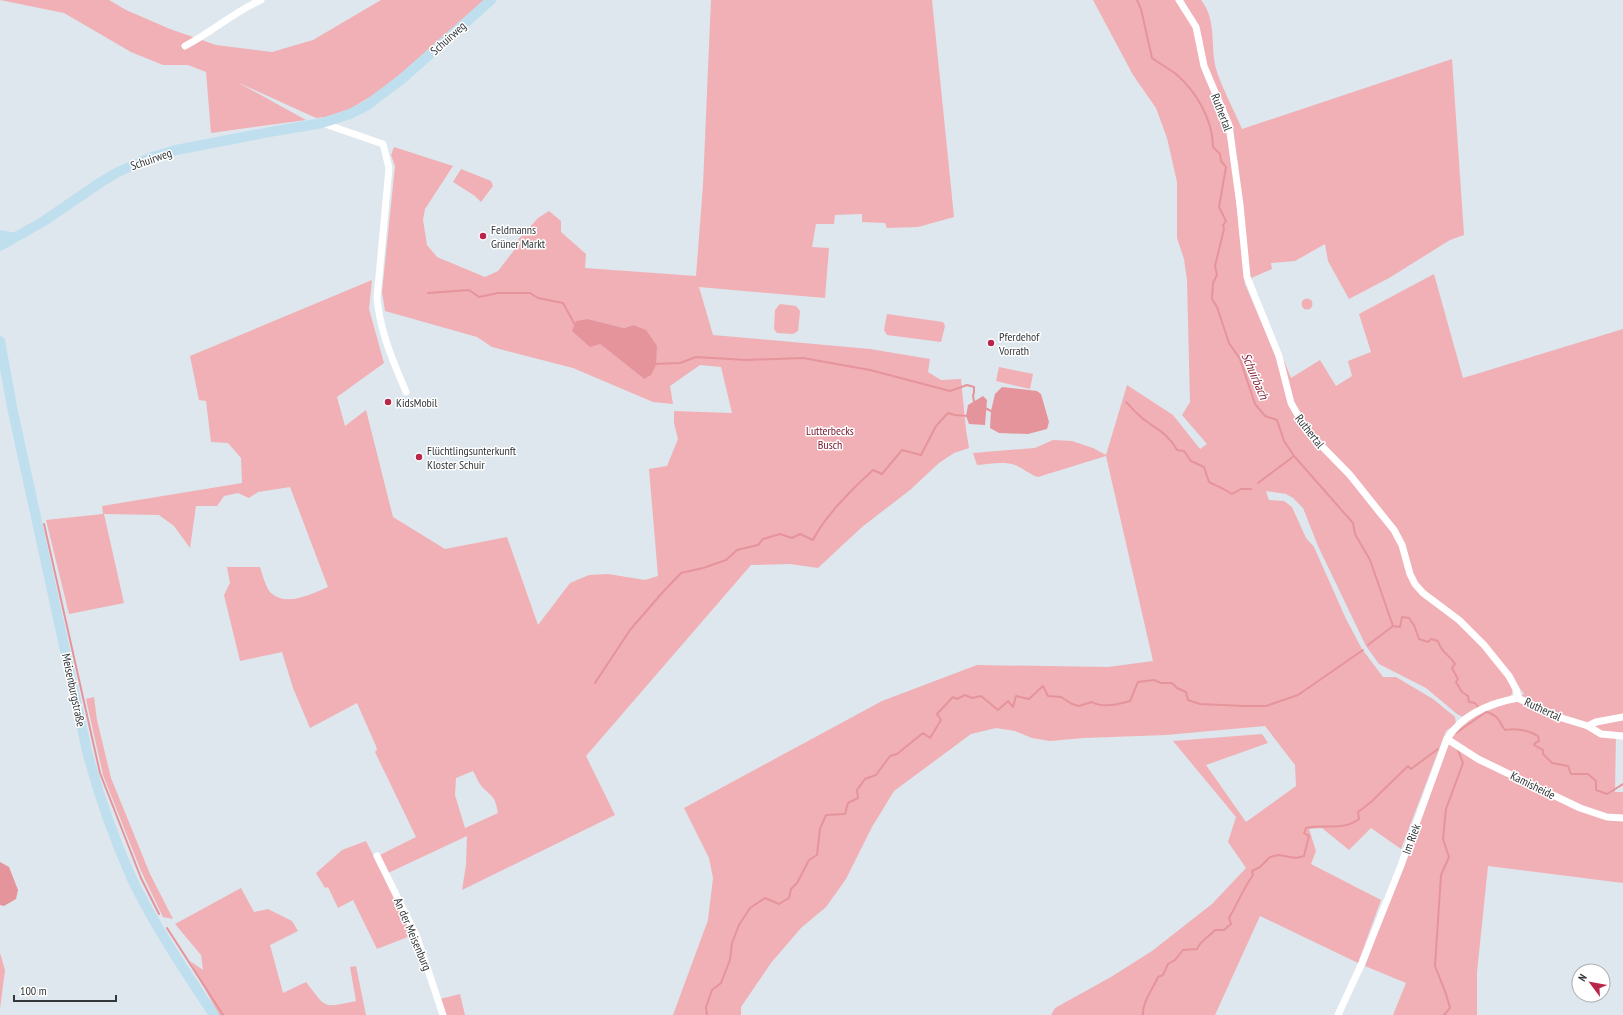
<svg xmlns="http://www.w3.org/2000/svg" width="1623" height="1015" font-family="'PT Sans Narrow',sans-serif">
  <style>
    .green { fill: #f1b0b5; fill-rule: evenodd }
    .water { fill: #e6949c }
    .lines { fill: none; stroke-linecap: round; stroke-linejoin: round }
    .stream { stroke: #e6949c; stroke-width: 2 }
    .street { stroke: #fff; stroke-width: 7 }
    .secondary { stroke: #bfdfee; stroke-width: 10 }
    .poi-dot { fill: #b82649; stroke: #fff; stroke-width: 1.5 }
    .labels { text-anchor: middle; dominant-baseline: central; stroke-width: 3; stroke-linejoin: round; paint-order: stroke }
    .street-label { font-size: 12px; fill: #33373a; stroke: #fff }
    .poi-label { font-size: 12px; fill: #33373a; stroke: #fff; text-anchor: start }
    .park-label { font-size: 12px; fill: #78172d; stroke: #fff }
    .water-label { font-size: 13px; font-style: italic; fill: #832437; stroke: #fff }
  </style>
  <rect width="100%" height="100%" fill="#dde7ed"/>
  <g class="green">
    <path d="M0 0H109L126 10 170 29 216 45 272 52 313 40 381 0H485L420 58 378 92 350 109 326 117 316 118 237 82 306 120 211 133 206 72 188 65H163L131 52 64 13Z"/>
    <path d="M711 0H932L954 217 918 227 887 228 885 223 862 222V214L835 215 834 224H816L812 247 829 248 825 298 699 287 713 335 870 349 930 359 928 372 941 380 961 379 966 430 969 448 954 453 939 463 910 490 862 527 818 568 790 564 751 565 586 756 615 815 462 890 466 865 467 836 388 873 380 855 416 837 375 752 377 750 376 746 357 703 310 728 293 688 282 652 240 661 224 595 230 583 227 567H260C262 573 266 589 271 593 287 607 311 594 328 587L290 487 258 492 249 498 238 493 224 496 217 506H196L190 548 174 526 159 515 104 514 124 603 69 614 46 520 103 514 102 506 242 483 241 458 228 443 211 442 206 401 199 400 190 356 372 280 369 309 384 363 337 397 345 426 366 410 393 517 445 549 507 537 538 625 570 583 589 575 608 574 645 580 658 576 649 469 667 466 678 439 674 423V411L732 413 721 367 700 365 670 386 673 404 653 402 573 368 492 347 477 337 385 311 382 292 395 166 391 155 394 147 453 166 425 209 423 220 427 245 437 257 485 277 498 271 515 249 517 241 538 218 549 211 561 221V232L586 254 585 268 696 276 703 185ZM588 319 624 328 633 325 644 379 600 344ZM473 771C476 776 479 784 483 788 494 798 495 797 498 813L465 828 455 795 456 778Z"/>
    <path d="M1093 0H1177L1189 18 1196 33 1203 73 1229 134 1245 284 1275 355 1289 405 1304 429 1343 471 1378 516 1395 534 1401 537 1397 528 1382 513 1347 468 1323 445 1310 429 1295 406 1289 390 1280 351 1291 378 1320 360 1336 386 1352 376 1348 361 1371 352 1359 314 1434 274 1463 378 1623 329V733L1616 734 1615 792H1623V815H1608L1592 810 1499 766 1498 770 1588 813 1607 820 1623 821V883L1488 866 1477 972V1015H1393L1406 983 1365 966 1446 747 1449 744 1455 746 1452 737C1460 726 1473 716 1487 711 1500 705 1513 703 1524 694L1505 668 1469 627 1458 623 1483 648 1507 677 1513 687 1512 694 1508 698 1498 699 1483 706 1465 718 1457 714 1426 688 1379 664 1366 646 1318 546 1303 508 1293 498 1286 494 1266 491 1269 500 1284 501 1292 507 1306 538 1314 547 1346 619 1362 649 1383 677H1396L1433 699 1455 717 1456 724 1446 731 1401 849 1371 828 1349 850 1322 828 1309 829 1316 851 1311 864 1381 900 1358 963 1260 916 1215 1015H1051L1055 1008 1111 977 1152 951 1212 904 1246 868 1228 842 1236 817 1173 741 1262 734 1268 743 1206 765 1246 822 1296 786 1295 765 1265 726 1166 735 1084 738 1050 741 1032 738 1015 731 996 728 971 734 894 791 872 827 846 879 826 907 801 928 771 963 741 1007V1015H673L708 920 713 878 709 858 684 808 882 701 977 665 1108 667 1153 661 1106 456 1038 477C1029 474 1023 468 1015 465 1005 461 989 464 977 465L973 453 1035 448 1053 440 1072 441 1093 448 1106 455 1127 385 1173 415 1200 449 1207 444 1182 415 1190 402 1187 280 1184 259 1177 238V182L1167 138 1156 108 1133 75Z"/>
    <path d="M1182 0H1201C1217 20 1210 45 1216 69 1222 88 1234 110 1242 129L1452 59 1464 235 1450 240 1389 278 1349 299 1328 261 1325 244 1295 261 1271 263 1272 269 1249 279 1233 132 1206 65 1202 39 1196 22Z"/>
    <path d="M461 169 491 181 493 186 481 202 475 196 453 182Z"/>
    <circle cx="1307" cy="304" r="5.5"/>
    <path d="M780 304 796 306 800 311 798 331 793 334 777 333 774 329 775 310Z"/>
    <path d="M887 314 943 322 945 326 941 342 887 335 884 330Z"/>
    <path d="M999 367 1033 374 1030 389 996 381Z"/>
    <path d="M94 697 97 720 111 778 150 874 173 919 163 917 141 871 103 775 86 699Z"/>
    <path d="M366 841 413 935 377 949 353 900 338 908 328 887 325 888 316 873 342 850Z"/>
    <path d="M241 888 254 912 268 909 292 921 298 931 270 945 283 993 306 982C327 1009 322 1008 356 1001L350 967 356 966 366 1015H219L190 961 203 970 201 955 175 924Z"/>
    <path d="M0 953 5 970 0 1009Z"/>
    <path d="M460 994 465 1015H445L440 999Z"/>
  </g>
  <g class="water">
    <path d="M588 319 624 328 633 325 646 330 657 346 656 365 651 375 644 379 600 344 590 347 572 331 576 321Z"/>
    <path d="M1002 387 1037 391 1041 394 1049 422 1047 429 1028 434 999 433 990 428 991 411 995 394Z"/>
    <path d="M983 396 987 400 985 425 969 424 966 416 968 405Z"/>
    <path d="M0 862 9 867 18 890 16 899 4 906 0 905Z"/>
  </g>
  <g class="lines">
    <g class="stream">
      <path d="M1137 0 1141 9 1152 58C1160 64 1168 68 1176 74 1196 91 1213 120 1213 147L1220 154 1221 161 1226 167 1219 207 1226 221 1223 225 1224 229 1215 266 1217 275 1213 283 1212 299 1217 307 1229 343 1240 359 1255 404 1265 416 1277 420 1284 441 1294 456 1353 523 1355 534 1370 560 1393 626 1400 627 1402 617 1409 618 1414 625 1419 639 1428 642 1431 639 1438 641C1441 653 1449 654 1455 664L1452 668 1458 679 1456 682 1462 692 1468 696 1469 702 1475 703 1479 708"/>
      <path d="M428 293 469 290 479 297 498 293H530L538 298 563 303 575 325 577 326"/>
      <path d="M654 364 680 363 696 357 746 360 803 358 870 370 950 391 967 385 974 387V393L973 395 974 402 976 403"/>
      <path d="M1126 402C1131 407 1136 413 1142 418 1156 429 1168 433 1177 450L1184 451 1191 461 1204 467 1209 482C1217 486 1225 489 1232 494L1241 489H1251"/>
      <path d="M985 408 991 411"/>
      <path d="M1258 483 1294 456"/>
      <path d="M44 524 100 773 141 878 159 914"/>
      <path d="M1368 645 1393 626"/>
      <path d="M595 683 630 630 662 593 681 573 703 568 726 560 737 550 758 545 763 539 780 534 792 538 800 534 813 540C824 517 854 487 873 470L882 474 902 450 921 455 936 426 948 413 955 415 968 416"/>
      <path d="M1484 711C1490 713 1496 715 1499 720 1501 724 1502 726 1505 730 1516 728 1528 730 1538 736L1539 741 1535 743 1534 745 1543 750V754L1552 763 1568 766 1571 774H1588L1596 781V790L1607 794 1623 784"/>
      <path d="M1456 733 1486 712"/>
      <path d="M167 928 223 1015"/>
      <path d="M707 1015 706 1007 712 990 721 983 730 960 732 943 739 925 750 908 765 898 779 904 789 898 791 889 797 883 809 860 817 855 820 829 826 815 845 814 848 803 858 798 857 790 865 779 876 775 890 756 897 754 923 733 930 738 941 720 937 714 953 697 957 699 965 695 972 698 981 696 998 710 1008 701 1013 707 1016 696 1029 699 1043 686 1048 696 1061 697 1072 704 1079 706 1092 702C1102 708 1120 704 1130 701L1138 682 1154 680 1161 683H1172L1177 688 1186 692 1188 700 1200 704 1244 706H1266L1298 695 1363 650"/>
      <path d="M1143 1015C1142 1002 1153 989 1158 977L1163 975 1168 964 1175 960 1183 950 1197 949C1200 941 1209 937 1215 930H1224L1231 924 1229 918C1238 903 1243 889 1253 875L1252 871 1260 867 1270 857 1279 855 1296 858 1304 856 1309 836 1304 833 1306 828C1323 824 1344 831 1359 819L1358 812 1371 802 1408 766 1411 769 1438 749"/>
      <path d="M1444 1015 1450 1008 1446 994 1435 966 1441 875 1449 857 1443 839 1446 809 1463 763 1457 748"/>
    </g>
    <g class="street">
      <path d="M1179 0 1196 27 1204 66 1229 125 1240 205 1247 277 1279 356 1291 403 1307 431 1350 475 1394 530 1402 545 1410 574 1415 584 1423 593 1459 620 1484 645 1509 676 1516 689 1518 698"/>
      <path d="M185 46C212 32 234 12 261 0"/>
      <path d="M322 123 383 144 389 168 377 298C380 332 393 361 406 392"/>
      <path d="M1518 698 1552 715 1588 726 1601 734 1623 736"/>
      <path d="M1588 726 1596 722 1623 717"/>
      <path d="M1447 739 1478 759 1580 808 1607 817 1623 818"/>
      <path d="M377 856 417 937 443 1015"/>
      <path d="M1338 1015 1362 963 1400 868 1447 739C1462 715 1490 703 1518 698"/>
    </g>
    <g class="secondary">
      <path d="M0 235 14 238"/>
      <path d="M0 246 44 221 101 182 118 172 152 157 176 150 275 131 322 123 350 114 366 106 402 79 491 0"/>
      <path d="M0 341 13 412 87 751C98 793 113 836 131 877 154 925 184 970 214 1015"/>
    </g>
  </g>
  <g class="poi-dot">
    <circle cx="483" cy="236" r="4"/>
    <circle cx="991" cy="343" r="4"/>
    <circle cx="388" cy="402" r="4"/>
    <circle cx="419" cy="457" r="4"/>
  </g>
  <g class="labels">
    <g class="street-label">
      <text transform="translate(448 38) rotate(-42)">Schuirweg</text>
      <text transform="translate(1222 112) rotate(69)">Ruthertal</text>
      <text transform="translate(151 159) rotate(-19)">Schuirweg</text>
      <text transform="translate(1310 431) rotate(52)">Ruthertal</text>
      <text transform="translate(74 690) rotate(78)">Meisenburgstraße</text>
      <text transform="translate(1543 709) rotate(25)">Ruthertal</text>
      <text transform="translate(1533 785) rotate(26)">Kamisheide</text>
      <text transform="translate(1411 839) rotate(-70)">Im Riek</text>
      <text transform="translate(413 934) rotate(67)">An der Meisenburg</text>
    </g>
    <g class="poi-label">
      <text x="491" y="229">Feldmanns<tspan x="491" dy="14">Grüner Markt</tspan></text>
      <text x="999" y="336">Pferdehof<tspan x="999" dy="14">Vorrath</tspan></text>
      <text x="396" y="402">KidsMobil</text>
      <text x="427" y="450">Flüchtlingsunterkunft<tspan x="427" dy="14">Kloster Schuir</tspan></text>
    </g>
    <g class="park-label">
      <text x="830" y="430">Lutterbecks<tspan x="830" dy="14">Busch</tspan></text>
    </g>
    <g class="water-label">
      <text transform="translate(1255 376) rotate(67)">Schuirbach</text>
    </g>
  </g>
  <g transform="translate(1591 983) rotate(302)"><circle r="19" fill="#ffffff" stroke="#adafb0"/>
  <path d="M0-3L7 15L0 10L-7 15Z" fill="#b82649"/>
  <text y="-6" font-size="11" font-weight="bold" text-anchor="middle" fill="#33373a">N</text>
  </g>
  <path d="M14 995v6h102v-6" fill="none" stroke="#33373a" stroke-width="2"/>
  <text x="20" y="995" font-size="12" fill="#33373a" stroke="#ffffff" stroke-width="3" paint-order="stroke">100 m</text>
</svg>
